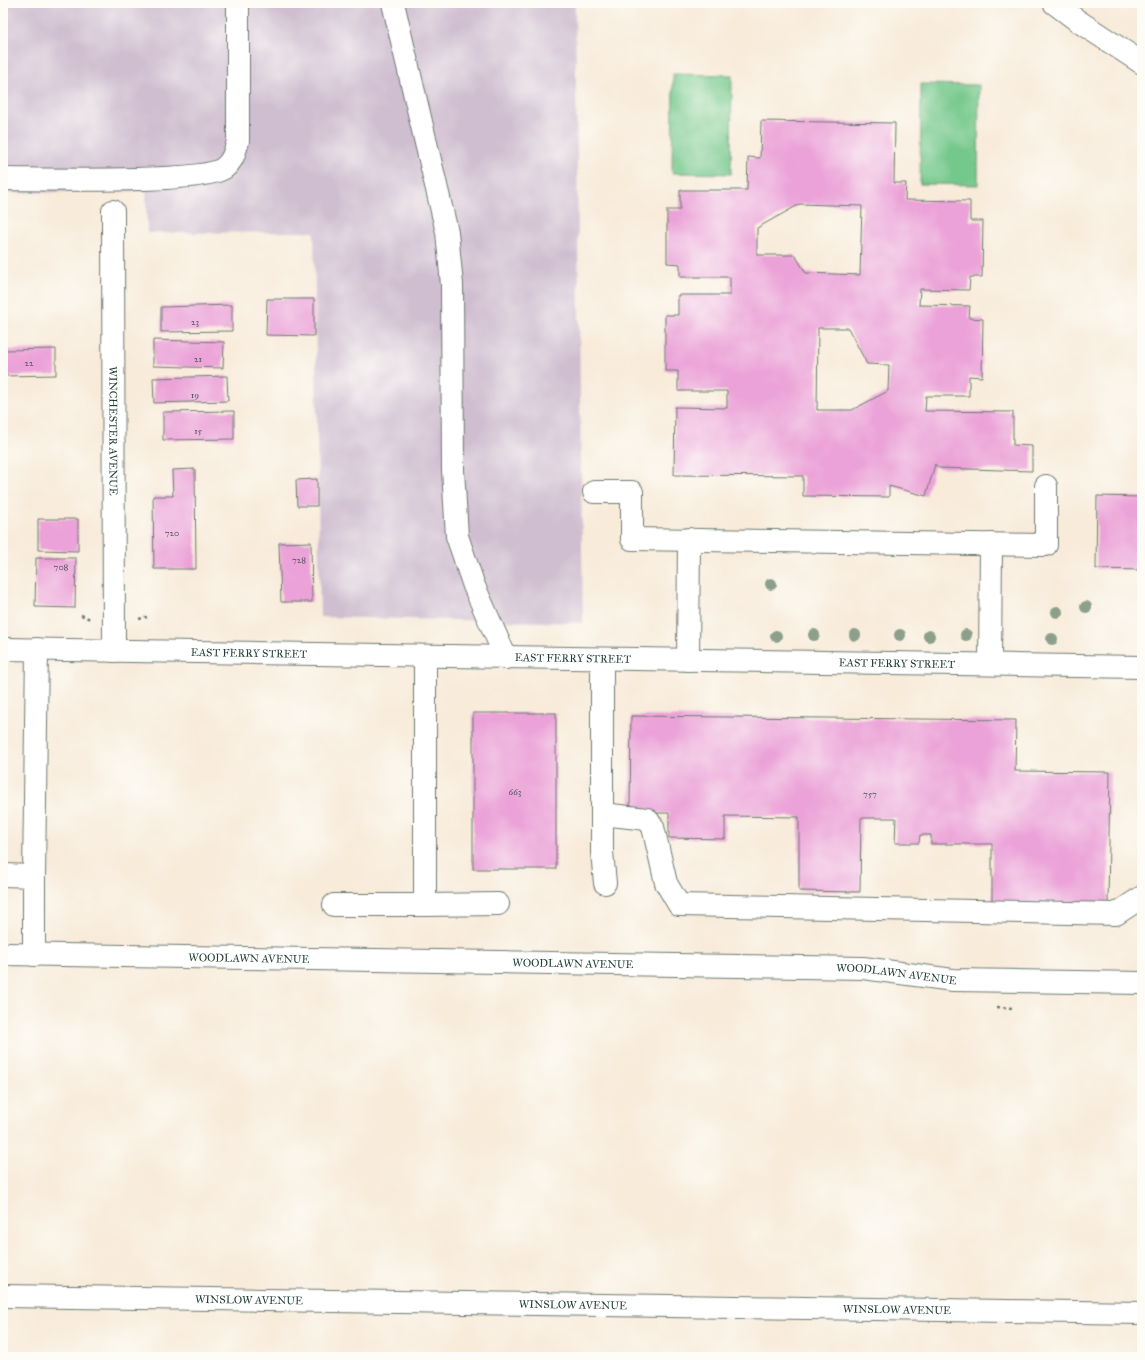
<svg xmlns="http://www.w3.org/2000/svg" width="1145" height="1360" font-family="'IM FELL Great Primer',serif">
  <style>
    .industrial { fill: #cfbdd0 }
    .green { fill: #74c88b; stroke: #4a8260 }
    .building { fill: #eba2d8; fill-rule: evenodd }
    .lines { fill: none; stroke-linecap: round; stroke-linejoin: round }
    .minor-casing { stroke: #6b7a6e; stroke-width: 24 }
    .path { stroke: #6b7a6e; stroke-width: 2.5; stroke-dasharray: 3 3; stroke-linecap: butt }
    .minor { stroke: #fff; stroke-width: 22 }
    .tree { fill: #8c9f8b }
    .labels { text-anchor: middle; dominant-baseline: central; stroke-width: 3.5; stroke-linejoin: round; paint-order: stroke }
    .number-label { font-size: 9px; fill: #52565d }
    .street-label { font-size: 11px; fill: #1f3d34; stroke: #fdfcf7 }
  </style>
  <rect width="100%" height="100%" fill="#fdfcf7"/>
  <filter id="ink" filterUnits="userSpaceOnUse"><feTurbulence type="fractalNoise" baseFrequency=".025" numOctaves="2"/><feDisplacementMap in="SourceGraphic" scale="8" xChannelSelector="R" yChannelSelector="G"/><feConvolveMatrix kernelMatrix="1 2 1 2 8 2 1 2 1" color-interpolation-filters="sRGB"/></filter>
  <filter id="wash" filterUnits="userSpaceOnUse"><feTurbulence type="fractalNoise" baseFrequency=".012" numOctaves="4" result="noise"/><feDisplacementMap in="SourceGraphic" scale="16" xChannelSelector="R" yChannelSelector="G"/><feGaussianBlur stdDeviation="0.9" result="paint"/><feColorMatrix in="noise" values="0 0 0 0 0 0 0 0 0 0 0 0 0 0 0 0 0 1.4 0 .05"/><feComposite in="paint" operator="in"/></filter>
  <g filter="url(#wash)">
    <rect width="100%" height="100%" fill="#f8ebda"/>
    <path class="industrial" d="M3 3H575L583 623 320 617 314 232 147 233 146 191 3 193Z"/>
    <g class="green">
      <path d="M673 74 732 75 731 174 672 173Z"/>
      <path d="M921 84 979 85 978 185 920 184Z"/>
    </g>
    <g id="blocks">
      <g class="building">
        <path d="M761 121 895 123 894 183H906L905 200 970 201V221H983L982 277H970L969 290 920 289 919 305 970 306 969 318 983 319 982 377 969 376V396H926L925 411 1013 412V445L1032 446V471L938 468 935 464 926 496 889 486V497L803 496V476L674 475 675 407 727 408V391H678V371H665V315H678V295H730V277H680V264L667 263V210H680V190H747L748 157 760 158ZM800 204 862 206 860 275 806 273 795 255H757V228ZM818 328H848L867 364 889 365 888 391 852 410H817Z"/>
        <path d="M267 299H314V336L266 335Z"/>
        <path d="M232 305V331L161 332V307Z"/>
        <path d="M153 340 224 342 223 368 153 366Z"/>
        <path d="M56 349V375L3 376V350Z"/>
        <path d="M227 376 228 401 154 403 153 378Z"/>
        <path d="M234 411V439L163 440V412Z"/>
        <path d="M195 469 196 569H154L153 496H173L172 470Z"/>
        <path d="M317 479V506H297L296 480Z"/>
        <path d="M1097 496 1142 497V570L1096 569Z"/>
        <path d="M38 519H78V551L38 550Z"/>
        <path d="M311 542 312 602H281L279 543Z"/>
        <path d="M36 558H76L75 608 35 607Z"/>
        <rect x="473" y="713" width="83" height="156"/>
        <path d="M631 716 1016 720 1015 771 1110 772 1108 904 992 902V844H931V835H920L919 843H895L896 818H861L860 892 799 891V817L725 816V839L669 838V813H630Z"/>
      </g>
    </g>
  </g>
  <g filter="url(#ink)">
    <use href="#blocks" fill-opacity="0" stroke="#6b7a6e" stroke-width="1"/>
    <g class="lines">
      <defs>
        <g id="minor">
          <path d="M393 3 447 232 452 285 453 470 457 536 474 586 506 658"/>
          <path d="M1054 3 1078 21 1142 63"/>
          <path d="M3 179C40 179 202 184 224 168 233 161 235 151 238 141V3"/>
          <path id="s1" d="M113 211 114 651"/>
          <path d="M594 492H632V539L1046 545V486"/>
          <path id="s2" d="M3 649 1142 667"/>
          <path d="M602 659V852L605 883"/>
          <path d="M688 660 689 539"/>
          <path d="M990 664 991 544"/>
          <path d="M602 814 647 819 653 827 666 883 679 905 1116 914 1142 897"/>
          <path d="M3 875 34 876 37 649"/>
          <path d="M34 876V955"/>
          <path d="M334 905H425V657"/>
          <path d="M425 905 498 904"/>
          <path id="s3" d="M3 954 863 968 953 980 1142 983"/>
          <path id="s4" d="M3 1296 1142 1313"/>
        </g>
      </defs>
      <use href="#minor" class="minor-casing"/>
      <g class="path">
        <path d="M81 615 90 619"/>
        <path d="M139 619 147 617"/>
        <path d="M997 1007 1013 1008"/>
      </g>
      <use href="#minor" class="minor"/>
    </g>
    <g class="tree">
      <circle cx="771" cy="584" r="6"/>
      <circle cx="1086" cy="607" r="6"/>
      <circle cx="1057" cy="612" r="6"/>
      <circle cx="814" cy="635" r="6"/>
      <circle cx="855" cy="635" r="6"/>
      <circle cx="900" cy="635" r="6"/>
      <circle cx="966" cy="635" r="6"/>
      <circle cx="776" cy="636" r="6"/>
      <circle cx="929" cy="636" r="6"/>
      <circle cx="1052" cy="639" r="6"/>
    </g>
  </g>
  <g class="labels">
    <g class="number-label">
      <text x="195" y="321">23</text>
      <text x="198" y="358">21</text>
      <text x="29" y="362">22</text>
      <text x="195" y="394">19</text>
      <text x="198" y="430">15</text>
      <text x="172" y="532">720</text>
      <text x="299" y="559">728</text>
      <text x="61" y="566">708</text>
      <text x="515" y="791">663</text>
      <text x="870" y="793">757</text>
    </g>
    <g class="street-label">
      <text stroke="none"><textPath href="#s1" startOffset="220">WINCHESTER AVENUE</textPath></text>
      <text stroke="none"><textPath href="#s2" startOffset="246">EAST FERRY STREET</textPath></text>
      <text stroke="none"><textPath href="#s2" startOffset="570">EAST FERRY STREET</textPath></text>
      <text stroke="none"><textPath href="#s2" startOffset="894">EAST FERRY STREET</textPath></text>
      <text stroke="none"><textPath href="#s3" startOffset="246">WOODLAWN AVENUE</textPath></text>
      <text stroke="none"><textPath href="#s3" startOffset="570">WOODLAWN AVENUE</textPath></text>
      <text stroke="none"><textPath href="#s3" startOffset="894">WOODLAWN AVENUE</textPath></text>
      <text stroke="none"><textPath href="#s4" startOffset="246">WINSLOW AVENUE</textPath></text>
      <text stroke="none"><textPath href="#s4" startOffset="570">WINSLOW AVENUE</textPath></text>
      <text stroke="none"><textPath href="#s4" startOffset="894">WINSLOW AVENUE</textPath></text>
    </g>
  </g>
  <rect width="1145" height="1360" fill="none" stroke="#fdfcf7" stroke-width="16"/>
</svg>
